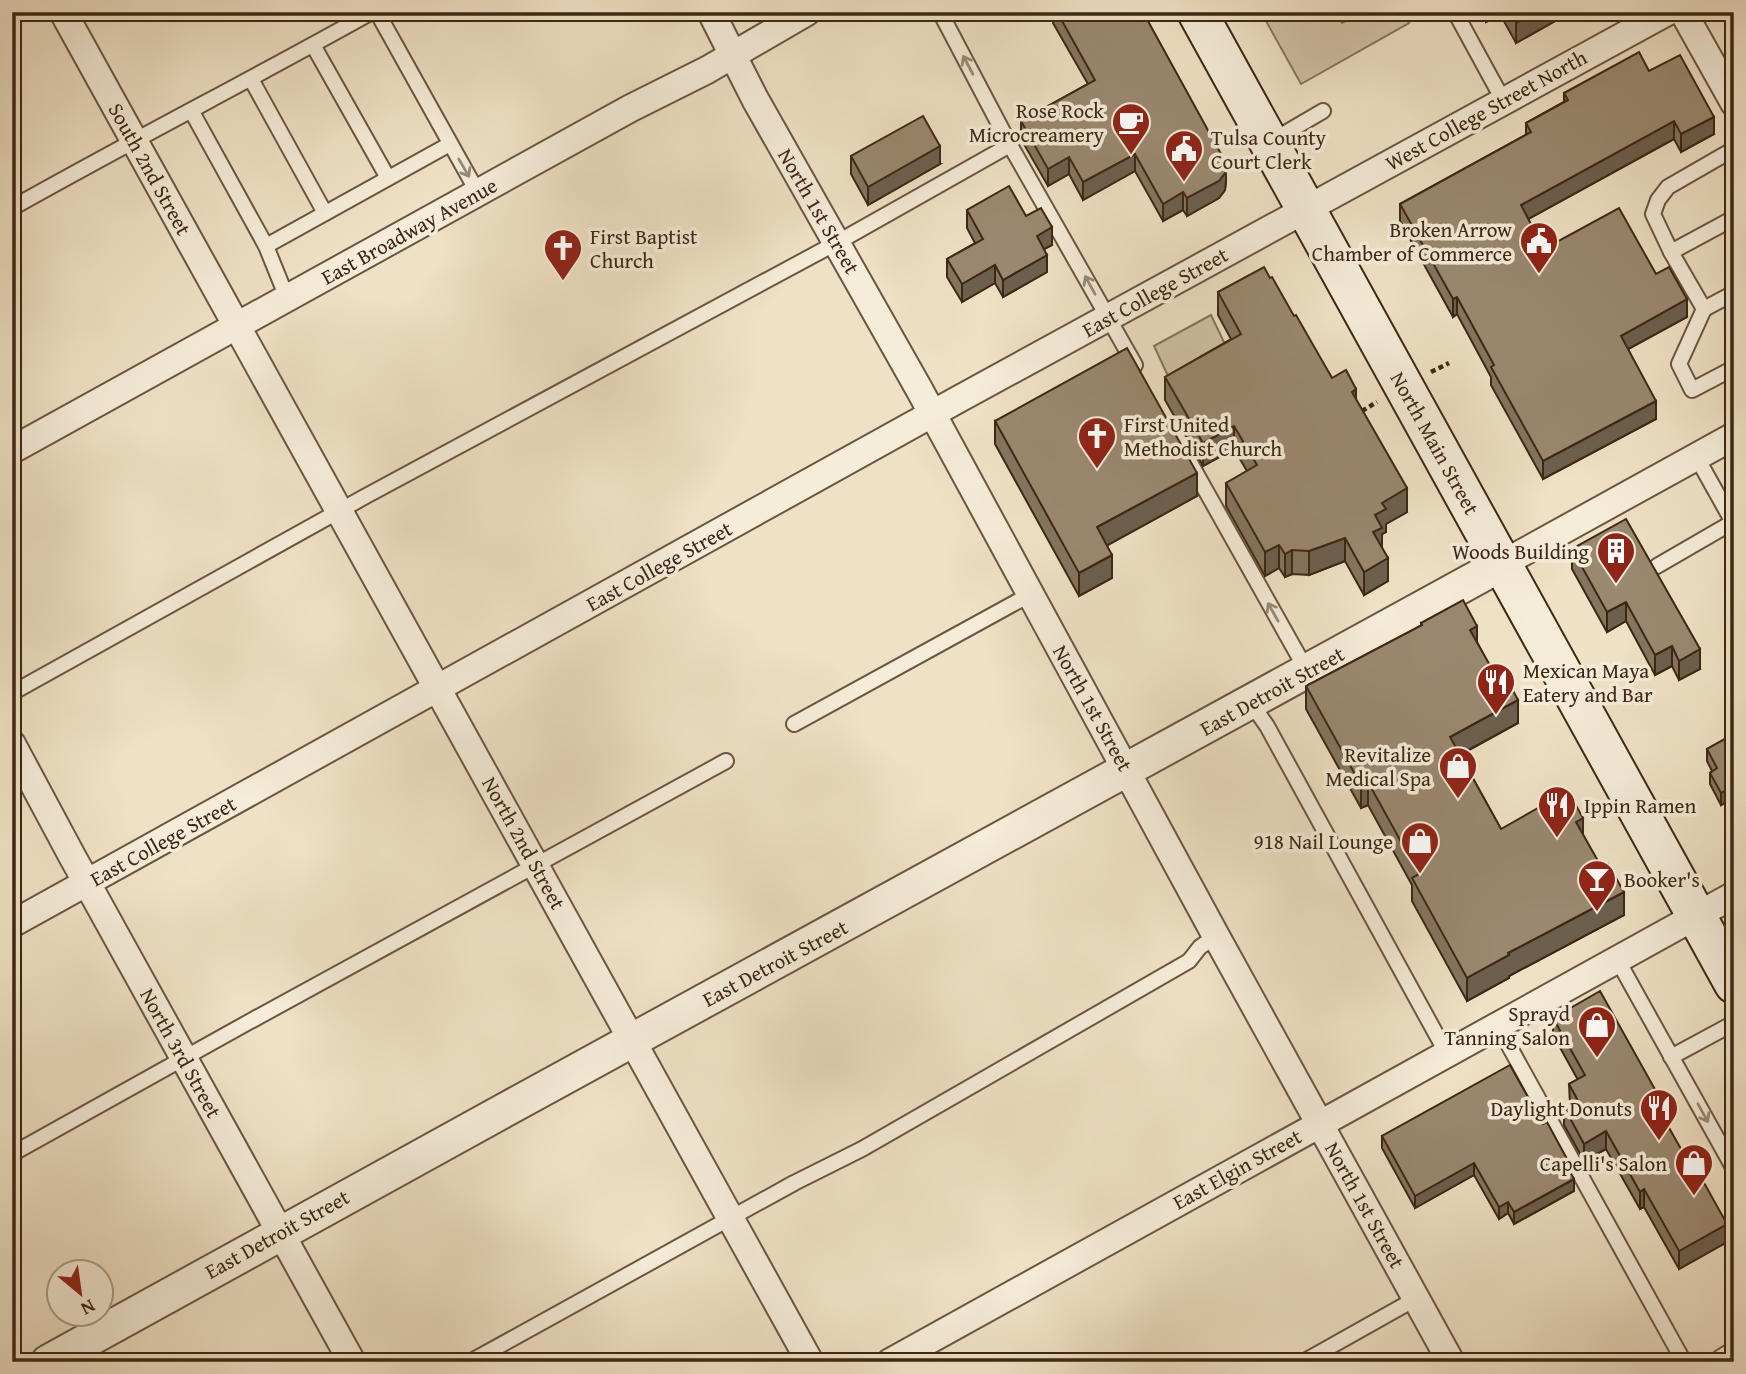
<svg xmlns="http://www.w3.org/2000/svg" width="1746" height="1374" font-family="'Gentium Book Plus',serif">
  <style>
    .green { fill: #d1c1a7; stroke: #87745d; stroke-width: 2 }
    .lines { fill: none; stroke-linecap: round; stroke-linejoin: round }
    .service-casing { stroke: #6a5640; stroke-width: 18 }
    .minor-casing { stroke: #6a5640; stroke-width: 30 }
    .tertiary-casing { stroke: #6a5640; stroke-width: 37 }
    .secondary-casing { stroke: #3d2713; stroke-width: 42 }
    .path { stroke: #3d2713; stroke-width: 4.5; stroke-dasharray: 5 3.5; stroke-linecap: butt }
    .service { stroke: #f5ecd9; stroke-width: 14 }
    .minor { stroke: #f5ecd9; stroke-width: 26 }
    .tertiary { stroke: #f5ecd9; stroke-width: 33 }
    .secondary { stroke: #f5ecd9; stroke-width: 38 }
    .wall { fill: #847560; stroke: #3d2713; stroke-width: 2 }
    .shaded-wall { fill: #6c5f4e; stroke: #3d2713; stroke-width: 2 }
    .building { fill: #9a8870; stroke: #3d2713; stroke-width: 2 }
    .oneway { stroke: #998a76 }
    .labels { text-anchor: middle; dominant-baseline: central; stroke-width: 7; stroke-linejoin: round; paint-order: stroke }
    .poi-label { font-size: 21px; fill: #3d2713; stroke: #f5ecd9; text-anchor: end }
    .street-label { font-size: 21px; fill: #3d2713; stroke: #f5ecd9 }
  </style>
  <rect width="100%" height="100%" fill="#efe1c5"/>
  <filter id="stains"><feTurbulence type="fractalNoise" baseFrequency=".00286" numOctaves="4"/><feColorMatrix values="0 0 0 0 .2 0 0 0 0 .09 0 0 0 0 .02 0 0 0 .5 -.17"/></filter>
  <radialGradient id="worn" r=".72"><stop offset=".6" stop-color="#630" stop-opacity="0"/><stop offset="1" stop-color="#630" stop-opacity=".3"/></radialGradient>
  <g class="green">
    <path d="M1261 12H1336L1342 23 1362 12H1403L1409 23 1301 84Z"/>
    <path d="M1211 315 1233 361 1176 393 1154 346Z"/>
  </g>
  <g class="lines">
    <defs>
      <g id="service">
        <path d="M377 12 478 193"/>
        <path d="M940 12 1010 145 1135 365"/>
        <path d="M1455 12 1503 100"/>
        <path d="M313 45 388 178"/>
        <path d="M251 79 325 213"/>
        <path d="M192 112 266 246 287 298"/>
        <path d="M1270 142 1323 111"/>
        <path d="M1734 149 1668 187 1658 200 1653 214 1671 252 1704 309 1679 364 1692 390 1734 368"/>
        <path d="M12 208C131 141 252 79 372 12"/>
        <path d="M266 246 450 144"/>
        <path d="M1671 252 1734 218"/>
        <path d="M1704 309 1734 293"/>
        <path d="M1696 456 1734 524"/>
        <path d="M1188 459 1307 671"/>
        <path d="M1657 566 1733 522"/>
        <path d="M12 693 366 496 838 242 1010 145"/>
        <path d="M1251 703 1267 726 1447 1054"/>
        <path d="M794 724 1031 594"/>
        <path d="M1617 959 1734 1169"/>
        <path d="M1498 1026 1684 1362"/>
        <path d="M1671 1057 1734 1023"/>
        <path d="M12 1154 247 1023 726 761"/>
        <path d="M470 1362 794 1183 862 1149 1189 961 1200 947 1216 936"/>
        <path d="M1303 1362 1417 1298"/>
      </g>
      <g id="minor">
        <path d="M63 12 810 1362"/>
        <path d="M711 12 755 99 919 389 1216 936 1451 1362"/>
        <path d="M1683 12 1734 103"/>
        <path d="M12 450 631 108 707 70 807 12"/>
        <path d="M1502 564 1734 436"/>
        <path d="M12 744 72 856 352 1362"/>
        <path d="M12 924 959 399 1667 12"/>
        <path d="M890 1362 1734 895"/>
        <path d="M1724 1362 1734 1356"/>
      </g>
      <path id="tertiary" d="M48 1362C531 1093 1018 832 1502 564"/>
      <path id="secondary" d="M1197 12 1734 984"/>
    </defs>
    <use href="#service" class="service-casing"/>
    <use href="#minor" class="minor-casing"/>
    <use href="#tertiary" class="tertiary-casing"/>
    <use href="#secondary" class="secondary-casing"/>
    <g class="path">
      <path d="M1431 372 1449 363"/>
      <path d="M1362 411 1377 402"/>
    </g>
    <use href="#service" class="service"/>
    <use href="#minor" class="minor"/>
    <use href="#tertiary" class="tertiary"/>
    <use href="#secondary" class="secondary"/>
  </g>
  <g class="wall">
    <path d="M1050 12H1143L1226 181 1225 190 1219 198 1187 216 1183 210 1163 221 1135 171 1083 200 1069 174 1048 186 1021 139V121L1088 84 1053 23V18Z"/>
    <path d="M1480 12H1571L1516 43 1500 14 1486 22Z"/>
    <path d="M1649 71 1714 134 1681 152 1674 139 1528 219 1544 249 1656 274 1687 317 1628 349 1656 419 1543 479 1491 385V377L1457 314 1453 317 1400 221V204L1526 135V123L1564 102V93Z"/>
    <path d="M851 156 940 164 868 205 851 174Z"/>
    <path d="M967 210 1026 216 1052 245 1044 249 1047 272 1003 297 995 283 962 302 947 277V259L975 243 967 228Z"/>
    <path d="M1270 278 1332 378 1356 400 1407 512 1386 524V532L1382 534V547L1388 581 1364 595 1345 561 1309 575 1292 574 1285 577 1279 568 1265 576 1226 506V483L1247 471 1234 449 1203 466 1165 400V377L1231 339 1218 315V292Z"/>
    <path d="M995 421 1197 496 1107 545 1112 578 1079 596 995 444Z"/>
    <path d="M1572 549 1700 669 1679 680 1672 666 1655 675 1626 621 1607 632 1572 569Z"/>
    <path d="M1421 623 1477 642 1518 723 1460 755 1501 829 1583 835 1624 915 1509 976V978L1467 1001 1412 901V885L1368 805 1361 808 1306 709V686L1421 626Z"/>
    <path d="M1734 734V811L1728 801 1721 805 1710 784V773L1712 771 1707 761V749Z"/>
    <path d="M1553 1018 1666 1122 1727 1242 1679 1269 1644 1207 1640 1209 1606 1149 1584 1161 1564 1125V1107L1570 1104 1569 1084 1578 1080 1553 1035Z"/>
    <path d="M1382 1136 1567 1167 1574 1191 1514 1224 1508 1213 1499 1219 1474 1175 1415 1208 1382 1148Z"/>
  </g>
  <g class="shaded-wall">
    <path d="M1486 12H1500V14L1486 22Z"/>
    <path d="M1535 12H1571L1516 43V23Z"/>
    <path d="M1714 117V134L1681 152V134Z"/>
    <path d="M1674 121V139L1521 223V205Z"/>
    <path d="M940 146V164L868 205V187Z"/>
    <path d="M1135 154V171L1083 200V182Z"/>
    <path d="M1069 157V174L1048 186V169Z"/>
    <path d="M1226 163V181L1225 190 1219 198 1187 216V198Z"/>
    <path d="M1183 192V210L1163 221V204Z"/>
    <path d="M1052 227V245L1037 253V236Z"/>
    <path d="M1047 255V272L1003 297V280Z"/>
    <path d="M995 265V283L962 302V284Z"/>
    <path d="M1457 297V314L1453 317V299Z"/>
    <path d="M1687 299V317L1621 353V336Z"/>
    <path d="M1356 389V412L1352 392Z"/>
    <path d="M1656 401V419L1543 479V461Z"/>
    <path d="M1234 426V449L1203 466V443Z"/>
    <path d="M1197 473V496L1097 551V527Z"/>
    <path d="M1407 488V512L1386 524V532L1382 534V551L1373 532 1375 515 1382 503Z"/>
    <path d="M1345 538V561L1309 575V551Z"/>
    <path d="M1279 545V568L1265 576V552Z"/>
    <path d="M1292 550V574L1285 577V554Z"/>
    <path d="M1112 555V578L1079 596V573Z"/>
    <path d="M1388 558V581L1364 595V572Z"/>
    <path d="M1626 602V621L1607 632V612Z"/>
    <path d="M1477 626V649L1470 630Z"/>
    <path d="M1672 646V666L1655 675V655Z"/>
    <path d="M1700 649V669L1679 680V661Z"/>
    <path d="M1518 700V723L1450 760V737Z"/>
    <path d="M1368 782V805L1361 808V785Z"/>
    <path d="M1728 789V801L1721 805V793Z"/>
    <path d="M1583 818V841L1576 822Z"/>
    <path d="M1624 892V915L1509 976V978L1467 1001V978L1508 953Z"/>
    <path d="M1666 1109V1126L1660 1112Z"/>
    <path d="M1606 1131V1149L1584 1161V1144Z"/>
    <path d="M1474 1163V1175L1415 1208V1196Z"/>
    <path d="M1574 1179V1191L1514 1224V1212Z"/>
    <path d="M1644 1189V1207L1640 1209V1192Z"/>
    <path d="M1508 1202V1213L1499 1219V1207Z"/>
    <path d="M1727 1224V1242L1679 1269V1251Z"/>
  </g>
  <g class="building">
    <path d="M1057 12H1143L1226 163 1225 173 1219 181 1187 198 1183 192 1163 204 1135 154 1083 182 1069 157 1048 169 1021 121 1095 80Z"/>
    <path d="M1511 12H1535L1516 23Z"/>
    <path d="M1639 52 1649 71 1680 55 1714 117 1681 134 1674 121 1521 205 1544 249 1619 208 1656 274 1669 267 1687 299 1621 336 1656 401 1543 461 1491 367 1494 365 1457 297 1453 299 1400 204 1531 132 1526 123 1568 100 1564 93Z"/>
    <path d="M923 116 940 146 868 187 851 156Z"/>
    <path d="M1009 186 1026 216 1041 208 1052 227 1037 236 1047 255 1003 280 995 265 962 284 947 259 983 239 967 210Z"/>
    <path d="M1264 267 1270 278 1272 277 1294 316 1296 315 1332 378 1346 370 1356 389 1352 392 1407 488 1382 503 1386 509 1375 515 1382 528 1373 532 1388 558 1364 572 1345 538 1309 551 1292 550 1285 554 1279 545 1265 552 1226 483 1257 465 1234 426 1203 443 1165 377 1241 334 1218 292Z"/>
    <path d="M1127 348 1197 473 1097 527 1112 555 1079 573 995 421Z"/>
    <path d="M1626 519 1700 649 1679 661 1672 646 1655 655 1626 602 1607 612 1572 549Z"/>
    <path d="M1463 600 1477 626 1470 630 1496 676 1503 672 1518 700 1450 737 1501 829 1568 791 1583 818 1576 822 1602 868 1608 864 1624 892 1508 953 1509 955 1467 978 1412 878 1419 874 1368 782 1361 785 1306 686 1422 625 1421 623Z"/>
    <path d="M1734 734V799L1728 789 1721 793 1710 773 1717 768 1707 749Z"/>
    <path d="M1600 991 1666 1109 1660 1112 1685 1156 1688 1154 1727 1224 1679 1251 1644 1189 1640 1192 1606 1131 1584 1144 1564 1107 1577 1099 1569 1084 1585 1075 1553 1018Z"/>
    <path d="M1510 1065 1543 1124 1547 1122 1567 1159 1564 1161 1574 1179 1514 1212 1508 1202 1499 1207 1474 1163 1415 1196 1382 1136Z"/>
  </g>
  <defs><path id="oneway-shaft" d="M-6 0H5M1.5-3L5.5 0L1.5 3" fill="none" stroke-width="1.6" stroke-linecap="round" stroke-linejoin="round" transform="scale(1.75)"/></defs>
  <g class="oneway">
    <use href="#oneway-shaft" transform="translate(968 65) rotate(-118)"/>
    <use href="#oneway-shaft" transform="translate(464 168) rotate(60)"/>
    <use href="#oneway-shaft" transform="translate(1090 285) rotate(-119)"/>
    <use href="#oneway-shaft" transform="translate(1273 612) rotate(-119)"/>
    <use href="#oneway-shaft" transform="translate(1703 1113) rotate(61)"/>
  </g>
  <defs>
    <symbol id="cafe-pin" viewBox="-11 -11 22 30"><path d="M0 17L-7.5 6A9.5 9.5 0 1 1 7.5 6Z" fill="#8f2418" stroke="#f5ecd9"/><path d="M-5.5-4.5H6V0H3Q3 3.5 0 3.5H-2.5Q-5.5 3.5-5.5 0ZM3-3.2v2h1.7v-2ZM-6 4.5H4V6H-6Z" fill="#fff"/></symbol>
    <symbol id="civic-pin" viewBox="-11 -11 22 30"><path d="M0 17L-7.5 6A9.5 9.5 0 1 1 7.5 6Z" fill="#8f2418" stroke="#f5ecd9"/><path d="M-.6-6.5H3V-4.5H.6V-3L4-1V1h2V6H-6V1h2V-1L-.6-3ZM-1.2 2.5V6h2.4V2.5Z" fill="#fff"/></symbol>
    <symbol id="church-pin" viewBox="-11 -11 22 30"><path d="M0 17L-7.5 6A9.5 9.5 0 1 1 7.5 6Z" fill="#8f2418" stroke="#f5ecd9"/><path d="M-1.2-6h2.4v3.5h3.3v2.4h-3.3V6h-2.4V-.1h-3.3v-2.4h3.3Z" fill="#fff"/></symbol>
    <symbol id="building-pin" viewBox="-11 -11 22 30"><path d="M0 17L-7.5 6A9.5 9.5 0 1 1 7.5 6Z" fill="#8f2418" stroke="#f5ecd9"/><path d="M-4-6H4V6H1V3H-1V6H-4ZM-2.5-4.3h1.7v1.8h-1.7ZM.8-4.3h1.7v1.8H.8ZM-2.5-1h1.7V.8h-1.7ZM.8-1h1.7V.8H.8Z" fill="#fff"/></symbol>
    <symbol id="restaurant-pin" viewBox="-11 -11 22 30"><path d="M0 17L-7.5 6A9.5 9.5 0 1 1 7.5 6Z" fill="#8f2418" stroke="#f5ecd9"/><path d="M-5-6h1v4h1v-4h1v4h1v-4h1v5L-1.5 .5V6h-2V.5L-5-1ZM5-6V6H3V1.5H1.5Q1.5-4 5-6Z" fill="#fff"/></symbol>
    <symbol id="shop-pin" viewBox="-11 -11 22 30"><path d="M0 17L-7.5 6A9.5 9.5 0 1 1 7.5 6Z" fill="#8f2418" stroke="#f5ecd9"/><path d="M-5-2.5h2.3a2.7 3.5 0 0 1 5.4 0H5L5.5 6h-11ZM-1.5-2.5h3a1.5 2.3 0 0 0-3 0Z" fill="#fff"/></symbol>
    <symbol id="bar-pin" viewBox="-11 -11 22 30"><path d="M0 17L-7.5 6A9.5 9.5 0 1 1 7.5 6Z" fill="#8f2418" stroke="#f5ecd9"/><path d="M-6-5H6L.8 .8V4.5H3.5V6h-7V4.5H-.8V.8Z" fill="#fff"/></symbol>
  </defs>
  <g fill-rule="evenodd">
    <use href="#cafe-pin" x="1109" y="100" width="44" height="60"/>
    <use href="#civic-pin" x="1162" y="127" width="44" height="60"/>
    <use href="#civic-pin" x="1517" y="219" width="44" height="60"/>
    <use href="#church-pin" x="541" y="226" width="44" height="60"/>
    <use href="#church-pin" x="1075" y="414" width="44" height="60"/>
    <use href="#building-pin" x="1594" y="529" width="44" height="60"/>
    <use href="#restaurant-pin" x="1474" y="660" width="44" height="60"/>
    <use href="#shop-pin" x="1436" y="744" width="44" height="60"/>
    <use href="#restaurant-pin" x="1535" y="783" width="44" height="60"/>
    <use href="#shop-pin" x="1398" y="819" width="44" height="60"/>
    <use href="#bar-pin" x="1575" y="857" width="44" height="60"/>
    <use href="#shop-pin" x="1575" y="1003" width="44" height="60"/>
    <use href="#restaurant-pin" x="1637" y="1086" width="44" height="60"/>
    <use href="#shop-pin" x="1672" y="1141" width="44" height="60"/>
  </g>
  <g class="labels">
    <g class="poi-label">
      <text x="1104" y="110">Rose Rock<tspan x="1104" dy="24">Microcreamery</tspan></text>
      <text x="1211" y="137" text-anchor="start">Tulsa County<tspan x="1211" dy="24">Court Clerk</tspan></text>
      <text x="1512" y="229">Broken Arrow<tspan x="1512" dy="24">Chamber of Commerce</tspan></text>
      <text x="590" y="236" text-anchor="start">First Baptist<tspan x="590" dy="24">Church</tspan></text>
      <text x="1124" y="424" text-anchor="start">First United<tspan x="1124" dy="24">Methodist Church</tspan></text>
      <text x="1589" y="551">Woods Building</text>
      <text x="1523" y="670" text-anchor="start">Mexican Maya<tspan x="1523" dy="24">Eatery and Bar</tspan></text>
      <text x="1431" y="754">Revitalize<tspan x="1431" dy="24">Medical Spa</tspan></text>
      <text x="1584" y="805" text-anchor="start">Ippin Ramen</text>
      <text x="1393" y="841">918 Nail Lounge</text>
      <text x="1624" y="879" text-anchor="start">Booker's</text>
      <text x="1570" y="1013">Sprayd<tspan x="1570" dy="24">Tanning Salon</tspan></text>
      <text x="1632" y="1108">Daylight Donuts</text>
      <text x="1667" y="1163">Capelli's Salon</text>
    </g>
    <g class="street-label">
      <text transform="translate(1486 110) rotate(-29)">West College Street North</text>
      <text transform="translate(150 169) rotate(61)">South 2nd Street</text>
      <text transform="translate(819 211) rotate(60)">North 1st Street</text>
      <text transform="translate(409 231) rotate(-29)">East Broadway Avenue</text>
      <text transform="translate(1155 292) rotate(-29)">East College Street</text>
      <text transform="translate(1435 443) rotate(61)">North Main Street</text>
      <text transform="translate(659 566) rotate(-29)">East College Street</text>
      <text transform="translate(1272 691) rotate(-29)">East Detroit Street</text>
      <text transform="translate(1093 708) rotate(61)">North 1st Street</text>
      <text transform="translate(163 841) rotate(-29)">East College Street</text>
      <text transform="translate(524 843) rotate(61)">North 2nd Street</text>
      <text transform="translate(775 963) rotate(-28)">East Detroit Street</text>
      <text transform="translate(181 1053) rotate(61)">North 3rd Street</text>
      <text transform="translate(1237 1169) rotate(-29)">East Elgin Street</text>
      <text transform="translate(1365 1205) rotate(61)">North 1st Street</text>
      <text transform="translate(277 1234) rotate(-29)">East Detroit Street</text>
    </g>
  </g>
  <rect width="1746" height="1374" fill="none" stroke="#efe1c5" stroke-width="42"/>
  <rect x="14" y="14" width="1718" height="1346" fill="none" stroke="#3d2713" stroke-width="3.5"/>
  <rect x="21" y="21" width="1704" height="1332" fill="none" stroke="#3d2713" stroke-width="2"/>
  <g transform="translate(80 1293) rotate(151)"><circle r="33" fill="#f5ecd9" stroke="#ab9d8a" stroke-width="2"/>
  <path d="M0-5L12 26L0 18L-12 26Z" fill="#8f2418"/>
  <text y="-10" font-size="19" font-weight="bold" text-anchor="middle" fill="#3d2713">N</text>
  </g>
  <rect width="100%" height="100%" filter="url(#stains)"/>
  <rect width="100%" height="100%" fill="url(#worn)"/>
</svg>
